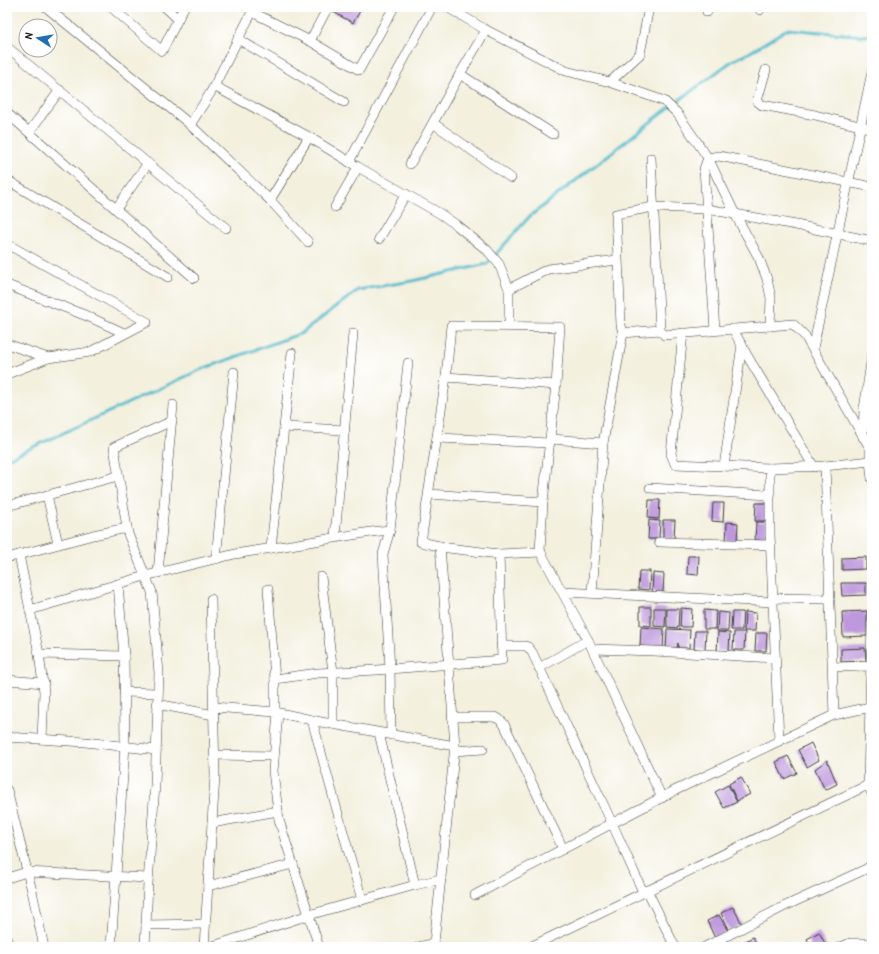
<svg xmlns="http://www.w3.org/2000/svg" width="879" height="954" font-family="'Patrick Hand',sans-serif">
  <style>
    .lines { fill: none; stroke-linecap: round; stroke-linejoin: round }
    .stream { stroke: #4eb9cb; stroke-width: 3 }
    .building { fill: #be98dd }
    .street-casing { stroke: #3c3c39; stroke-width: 10 }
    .street { stroke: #fff; stroke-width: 9 }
  </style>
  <rect width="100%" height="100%" fill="#fff"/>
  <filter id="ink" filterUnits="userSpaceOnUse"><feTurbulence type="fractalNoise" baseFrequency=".025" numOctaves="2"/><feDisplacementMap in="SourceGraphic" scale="8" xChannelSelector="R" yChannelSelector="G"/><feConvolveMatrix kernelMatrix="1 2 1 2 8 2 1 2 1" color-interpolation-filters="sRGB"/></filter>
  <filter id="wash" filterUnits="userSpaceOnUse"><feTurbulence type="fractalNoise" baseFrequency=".012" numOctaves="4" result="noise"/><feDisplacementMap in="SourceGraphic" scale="16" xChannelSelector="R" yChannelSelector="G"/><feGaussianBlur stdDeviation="0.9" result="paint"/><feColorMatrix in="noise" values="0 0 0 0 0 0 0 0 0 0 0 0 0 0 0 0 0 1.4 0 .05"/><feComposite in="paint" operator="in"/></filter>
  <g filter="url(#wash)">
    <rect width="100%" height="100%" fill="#f3f0de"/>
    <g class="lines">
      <path class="stream" d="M7 459 202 369 302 333 358 290 412 281 487 264 529 217 662 113 732 61 749 53 787 29 865 36 872 35"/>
    </g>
    <g id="blocks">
      <g class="building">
        <path d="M329 7H354L360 11 353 23 328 9Z"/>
        <path d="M649 500H660L659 519 648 518Z"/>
        <path d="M713 503H724L723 522 712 521Z"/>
        <path d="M756 503H767L766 521H755Z"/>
        <path d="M649 520 660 521 659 539H648Z"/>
        <path d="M663 520H675L674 539 663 538Z"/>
        <path d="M727 522 738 523 737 541H726Z"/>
        <path d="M756 522H767L766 541 755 540Z"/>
        <path d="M688 556H699L698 575 687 574Z"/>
        <path d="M866 557V569L842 570V558Z"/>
        <path d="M639 571H650L649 590 638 589Z"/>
        <path d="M653 573 664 574 663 592H652Z"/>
        <path d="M841 583H866V595L842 596Z"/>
        <path d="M640 607H651V626L640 625Z"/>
        <path d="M654 608H666L665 627 654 626Z"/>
        <path d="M681 608 692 609 691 627H680Z"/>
        <path d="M667 609H679L678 628 667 627Z"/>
        <path d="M704 610 716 611 715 629H704Z"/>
        <path d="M867 611V636L843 637 842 612Z"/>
        <path d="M718 612 729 613 728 631H717Z"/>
        <path d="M732 612H743L742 630H731Z"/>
        <path d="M745 612 756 613 755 631H744Z"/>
        <path d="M641 627 664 629 663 648 640 646Z"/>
        <path d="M667 629 690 630 689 648H678V643L677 648H666Z"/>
        <path d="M695 631H706L705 650 694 649Z"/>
        <path d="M718 632 730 633 729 651H717Z"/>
        <path d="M734 632H745L744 650H733Z"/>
        <path d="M756 633H767L766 651H755Z"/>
        <path d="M865 648 866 661 841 662V649Z"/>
        <path d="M811 743 819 760 807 767 798 750Z"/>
        <path d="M788 756 797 773 784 779 776 762Z"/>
        <path d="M827 760 837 784 825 790 815 769Z"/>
        <path d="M741 777 750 794 737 801 729 784Z"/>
        <path d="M728 785 737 802 724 808 715 792Z"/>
        <path d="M733 907 742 924 729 930 721 913Z"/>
        <path d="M719 915 728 931 715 938 707 921Z"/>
        <path d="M819 932 827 947H811L807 939Z"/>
        <path d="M753 937 758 947H742L740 944Z"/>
      </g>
    </g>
  </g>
  <g filter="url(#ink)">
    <use href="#blocks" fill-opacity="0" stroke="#3c3c39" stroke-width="1"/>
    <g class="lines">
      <defs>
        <g id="street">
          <path d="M46 7 186 121 270 200 308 242"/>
          <path d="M111 7 162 51 184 7"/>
          <path d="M165 7 178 19"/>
          <path d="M447 7 486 30 566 71 610 82 640 54 649 7"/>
          <path d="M760 10 761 7"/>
          <path d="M252 12 310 41 359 70 394 7"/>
          <path d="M707 12 708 7"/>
          <path d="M238 39 344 102"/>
          <path d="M310 41 328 7"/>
          <path d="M7 47 226 228"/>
          <path d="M766 70 757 101 762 105 815 115 872 129"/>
          <path d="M460 74 553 134"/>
          <path d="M610 82 664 101 677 113 708 158 735 214 759 258 767 279 771 298 770 326"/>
          <path d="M214 86 309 137 358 167 439 213 455 224 487 250 499 264 509 289V326"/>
          <path d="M7 113 194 278"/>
          <path d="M433 123 511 178"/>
          <path d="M190 125 211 92 254 8"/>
          <path d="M29 132 60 90"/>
          <path d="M651 158 660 330 664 335 793 324 805 336 870 448V461L825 466"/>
          <path d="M349 162 432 7"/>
          <path d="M410 164 460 74 486 30"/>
          <path d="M7 180 168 277"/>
          <path d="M270 200 309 137"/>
          <path d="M335 207 358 167"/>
          <path d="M116 209 148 163"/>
          <path d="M379 239 406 194"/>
          <path d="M7 244 147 322 90 352 48 358 7 344"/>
          <path d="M7 285 87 316 124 333"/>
          <path d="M509 289 548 269 617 260"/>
          <path d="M733 329 748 357 814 467"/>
          <path d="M715 330 704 169 708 158 719 156 872 187"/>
          <path d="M623 333 660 330"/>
          <path d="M683 333 671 454 675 464 770 468 825 466 834 715 779 741"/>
          <path d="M813 348 872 72"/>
          <path d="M872 356 864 409 863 437 872 438"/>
          <path d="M7 374 48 358"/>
          <path d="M446 377 556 385 543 502 540 551 588 640 662 798"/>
          <path d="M284 427 345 430"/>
          <path d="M437 438 550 443"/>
          <path d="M551 439 603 443 592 593"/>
          <path d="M603 443 623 333 621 325 616 214 653 207 707 209 796 225 872 241"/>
          <path d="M870 461 872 479"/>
          <path d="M724 466 742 345"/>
          <path d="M650 488 770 495"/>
          <path d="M429 494 543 502"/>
          <path d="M47 495 58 544"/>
          <path d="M7 506 118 476"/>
          <path d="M335 537 353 333"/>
          <path d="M659 542 770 545"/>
          <path d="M440 546 455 746"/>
          <path d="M271 548 292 353"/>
          <path d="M499 554 541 552"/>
          <path d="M19 555 30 610 145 576 235 554 371 532 390 530"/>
          <path d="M7 558 93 535 127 528"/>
          <path d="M216 559 234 372"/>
          <path d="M158 573 173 405"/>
          <path d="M321 577 333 672V724"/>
          <path d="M118 584 124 656"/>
          <path d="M268 589 275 679V712"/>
          <path d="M563 592 773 602"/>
          <path d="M772 598 830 599"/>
          <path d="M30 610 39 654 124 656 125 746 111 947"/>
          <path d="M872 623 868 784 872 794"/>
          <path d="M501 646H525L528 647 532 652 612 823 643 892"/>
          <path d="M593 649 654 651 775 658"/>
          <path d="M39 654 44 692 42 739"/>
          <path d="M833 667 872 666"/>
          <path d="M539 668 588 640"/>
          <path d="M275 679 318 673 377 670 502 660 499 554 448 548 421 542 446 377 451 326 560 327 556 385"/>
          <path d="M7 680 44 683"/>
          <path d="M124 692 158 693"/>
          <path d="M157 704 214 715"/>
          <path d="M214 707 275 712 321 722 455 746 434 943 418 947"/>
          <path d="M278 713 273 771 279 820 319 947"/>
          <path d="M834 715 870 707"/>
          <path d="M452 717H494L499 719 504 724 563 849"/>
          <path d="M312 720 362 900"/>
          <path d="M391 735 390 669 383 554 390 530 408 363"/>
          <path d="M7 737 85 742 156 750"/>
          <path d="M454 751 483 749"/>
          <path d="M215 755 274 756"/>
          <path d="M7 790 32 891 44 947"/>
          <path d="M212 823 278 811"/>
          <path d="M7 878 27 872 148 878"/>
          <path d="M415 885 441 879"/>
          <path d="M208 886 293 864"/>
          <path d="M647 890 675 947"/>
          <path d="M475 895 676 790 779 741 770 534V468"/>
          <path d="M146 925 205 924"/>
          <path d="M7 940 9 947"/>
          <path d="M145 947 148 883 155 785 159 673 152 592 128 534 114 447 172 421"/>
          <path d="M204 947 215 776 211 599"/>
          <path d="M210 947 309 915 415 885 379 733"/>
          <path d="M530 947 872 783"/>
          <path d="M705 947 783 907 866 869 872 865"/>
          <path d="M841 947 850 943H872"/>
        </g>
      </defs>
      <use href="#street" class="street-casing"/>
      <use href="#street" class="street"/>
    </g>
  </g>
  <rect width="879" height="954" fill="none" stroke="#fff" stroke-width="24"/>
  <g transform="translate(38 38) rotate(282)"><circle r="19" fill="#ffffff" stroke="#a4a4a4"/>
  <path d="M0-3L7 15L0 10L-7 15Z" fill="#1f6fb2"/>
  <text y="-6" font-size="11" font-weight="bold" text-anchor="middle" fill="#1c1c1c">N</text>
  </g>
</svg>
